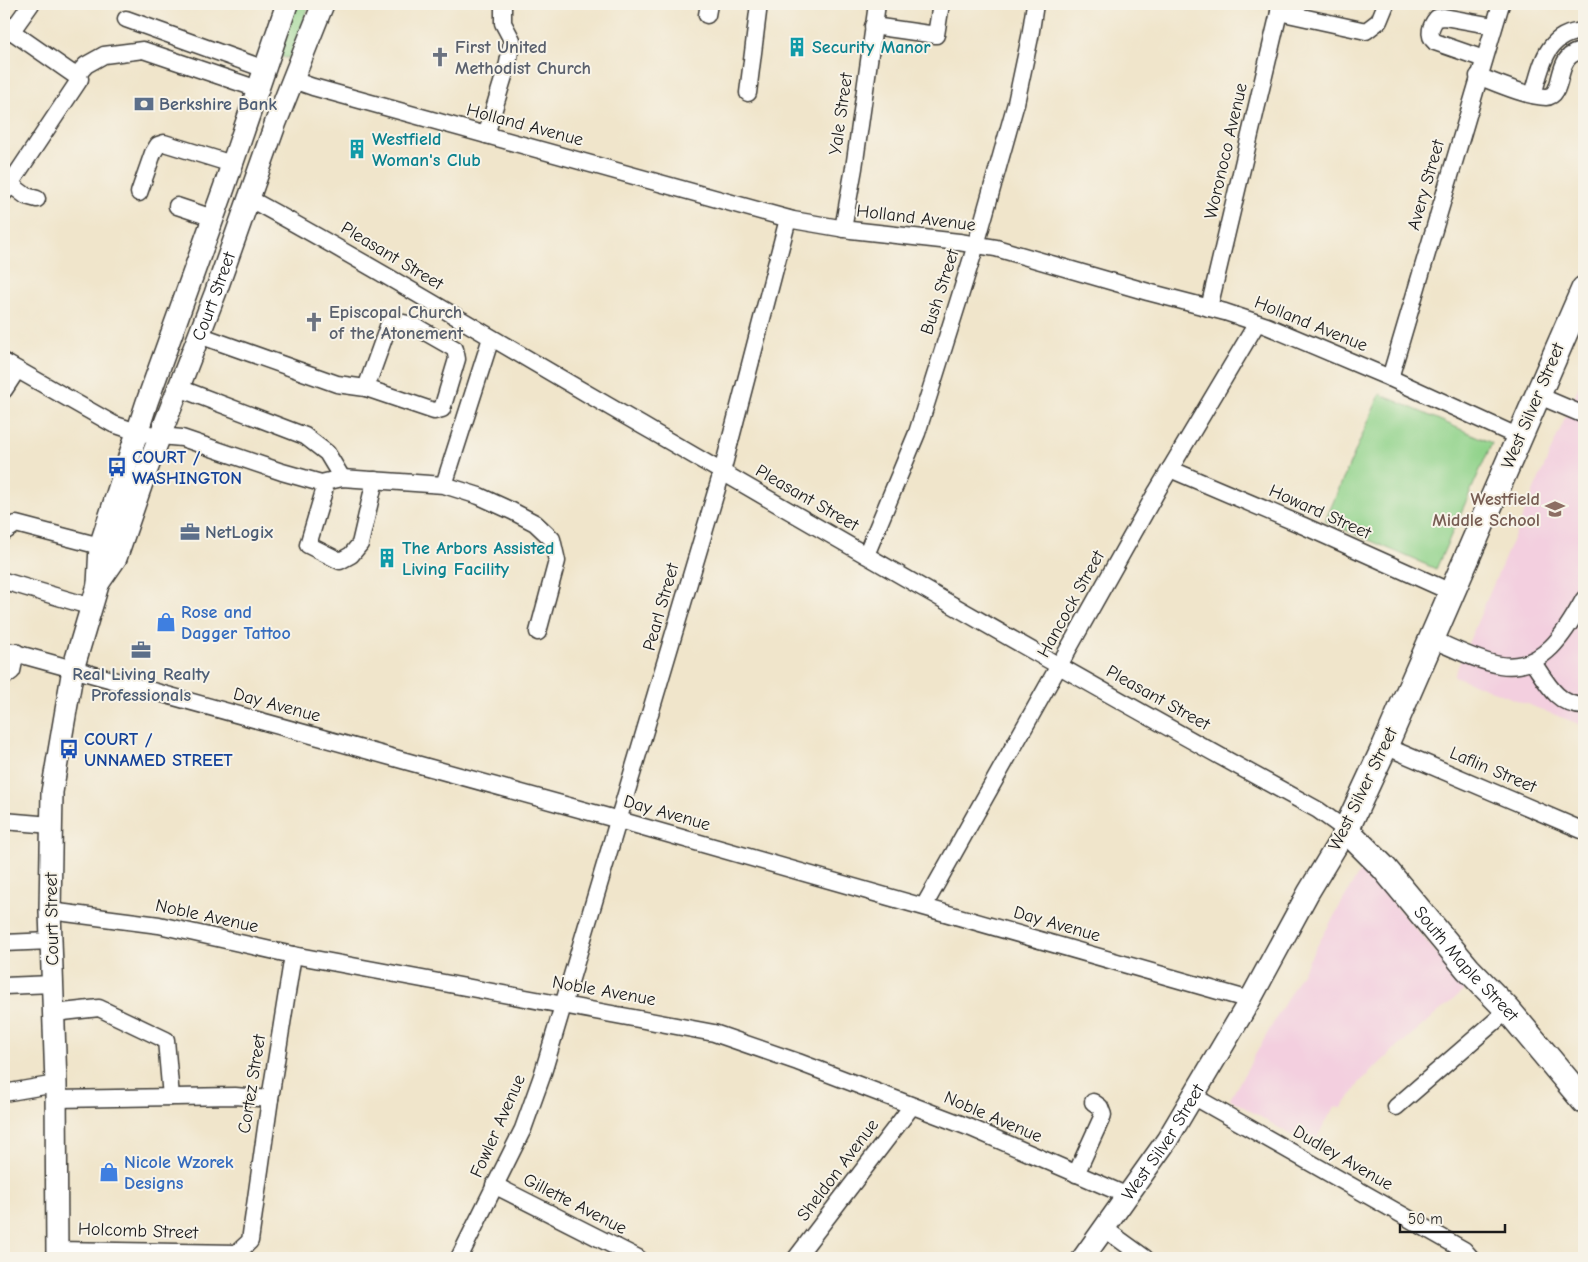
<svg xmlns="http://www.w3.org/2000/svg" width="1588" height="1262" font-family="'Comic Neue',sans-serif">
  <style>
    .built { fill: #f3cfdf }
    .green { fill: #91d38b; stroke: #567854 }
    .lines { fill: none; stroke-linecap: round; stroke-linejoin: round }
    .minor-casing { stroke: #3c3a36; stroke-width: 19 }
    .major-casing { stroke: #3c3a36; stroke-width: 24 }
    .highway-casing { stroke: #3c3a36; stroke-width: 28 }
    .minor { stroke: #fff; stroke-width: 16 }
    .major { stroke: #fff; stroke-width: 21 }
    .highway { stroke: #fff; stroke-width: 25 }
    .labels { text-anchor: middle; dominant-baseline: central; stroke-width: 4; stroke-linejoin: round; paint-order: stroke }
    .worship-label { font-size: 18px; font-weight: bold; fill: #5b616d; stroke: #f7f3e8; text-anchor: start }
    .culture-label { font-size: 18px; font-weight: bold; fill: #0d838f; stroke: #f7f3e8; text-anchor: start }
    .service-label { font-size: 18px; font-weight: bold; fill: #4e5e75; stroke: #f7f3e8; text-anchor: start }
    .street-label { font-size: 18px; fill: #1c1c1c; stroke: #f7f3e8 }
    .transit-label { font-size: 18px; font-weight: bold; fill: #164399; stroke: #f7f3e8; text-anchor: start }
    .education-label { font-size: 18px; font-weight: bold; fill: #785e54; stroke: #f7f3e8; text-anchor: end }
    .shop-label { font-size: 18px; font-weight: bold; fill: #366cbe; stroke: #f7f3e8; text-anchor: start }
  </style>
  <rect width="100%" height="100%" fill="#f7f3e8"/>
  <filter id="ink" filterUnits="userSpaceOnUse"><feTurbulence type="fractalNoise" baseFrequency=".02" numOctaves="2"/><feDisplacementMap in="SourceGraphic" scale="10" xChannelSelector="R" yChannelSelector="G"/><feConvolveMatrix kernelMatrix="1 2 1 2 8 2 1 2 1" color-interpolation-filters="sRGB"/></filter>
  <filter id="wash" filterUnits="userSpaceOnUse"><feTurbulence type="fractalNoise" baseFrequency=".0096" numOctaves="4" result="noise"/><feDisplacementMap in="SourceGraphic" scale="20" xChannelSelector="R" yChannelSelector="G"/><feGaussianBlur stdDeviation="1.12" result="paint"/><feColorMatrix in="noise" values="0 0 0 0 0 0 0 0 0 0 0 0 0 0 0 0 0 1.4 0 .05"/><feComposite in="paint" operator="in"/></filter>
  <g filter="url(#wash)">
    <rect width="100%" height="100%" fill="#f0e5cb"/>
    <g class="built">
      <path d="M1584 374V726L1454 676Z"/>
      <path d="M1362 867 1467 988 1396 1048 1360 1082 1342 1108 1334 1107 1312 1147 1230 1099Z"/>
    </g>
    <g class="green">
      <path d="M296 4H310L290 57 286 58 281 57 280 52Z"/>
      <path d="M1380 394 1492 443 1436 569 1325 521Z"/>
    </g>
  </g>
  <g filter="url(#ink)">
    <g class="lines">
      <defs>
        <g id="minor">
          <path d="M1279 12 1366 31 1379 21 1386 4"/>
          <path d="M707 15 709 4"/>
          <path d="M126 19 265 69"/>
          <path d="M4 26 80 79 4 193"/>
          <path d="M873 26 936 35 941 4"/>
          <path d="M11 32 31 4"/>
          <path d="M1484 59 1435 42C1427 35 1431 25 1437 18L1444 17 1494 26"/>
          <path d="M76 76 86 65 104 55 143 50 258 89"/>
          <path d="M1478 76C1496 83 1528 97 1546 97 1567 96 1552 52 1584 51"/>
          <path d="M293 80 313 87 793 220 851 230 959 242 996 248 1148 292 1225 312 1267 326 1390 378 1519 437"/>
          <path d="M748 93 759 4"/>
          <path d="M1533 95C1542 64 1546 33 1584 31"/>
          <path d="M486 135 508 63 512 40 503 23V4"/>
          <path d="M10 184 26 196 37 199"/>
          <path d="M139 193 153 153 158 145 164 143 232 164"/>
          <path d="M248 198C363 260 474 328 586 393 829 534 1072 676 1318 810L1346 830"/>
          <path d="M177 206 213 218"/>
          <path d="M843 229 854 168 877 4"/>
          <path d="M1209 308 1281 4"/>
          <path d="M394 321 413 325 455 349 457 359 442 409 434 411 366 388 389 324Z"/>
          <path d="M199 335 337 384 366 388"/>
          <path d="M4 362 113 424 137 432 160 436 182 438 282 472 321 483 342 478 444 485 479 496 512 511 535 523 552 539 557 561 538 632"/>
          <path d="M1390 378 1501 4"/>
          <path d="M179 388 305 436 327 453 342 478"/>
          <path d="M4 390 17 370"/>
          <path d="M1537 395 1584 415"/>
          <path d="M1170 469 1304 526 1453 593"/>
          <path d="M321 483 324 491 308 545 340 561 351 555 360 544 375 480"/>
          <path d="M444 485 491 338"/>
          <path d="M4 532 16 524 100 546"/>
          <path d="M866 555 917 433 976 245 1016 103 1030 37 1035 4"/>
          <path d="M4 581 92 607"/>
          <path d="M1431 639C1453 648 1477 661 1500 665 1543 672 1566 632 1584 599"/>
          <path d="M4 650 619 820 1250 1000"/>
          <path d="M1532 661C1546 681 1557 706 1584 706"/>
          <path d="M4 677 12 671 16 652"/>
          <path d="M1385 746 1584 831"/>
          <path d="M4 821 51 825"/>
          <path d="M924 906 1157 491 1257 323"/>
          <path d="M50 911 159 925 293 955 714 1033 798 1062 971 1128 1128 1196"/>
          <path d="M4 943 51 941"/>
          <path d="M4 986 53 984"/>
          <path d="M54 1013 99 1008 166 1040 171 1097"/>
          <path d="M4 1093 56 1084"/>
          <path d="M1193 1096 1464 1250 1471 1258"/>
          <path d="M57 1099 235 1096 270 1099"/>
          <path d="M1396 1107 1508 1010"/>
          <path d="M1076 1174 1103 1115 1100 1107 1093 1102"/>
          <path d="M494 1185 638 1258"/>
          <path d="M1105 1229 1145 1258"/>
          <path d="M57 1250 237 1253 250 1241 270 1099 293 955"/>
          <path d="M459 1258 523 1129 542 1076 722 472 788 219"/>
          <path d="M796 1258 912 1106"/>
        </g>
        <g id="major">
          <path id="s1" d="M98 584 116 558 144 477 215 294 276 122 323 4"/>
          <path d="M57 1258 56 1084 50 911 52 792 73 669 98 585 100 546 147 402 224 188 287 4"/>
          <path id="s2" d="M1083 1258 1167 1140 1250 1000 1308 893 1346 830"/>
        </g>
        <g id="highway">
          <path id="s3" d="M1584 289 1385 746 1346 830 1384 868 1468 969 1508 1010 1584 1101"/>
        </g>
      </defs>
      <use href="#minor" class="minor-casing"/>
      <use href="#major" class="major-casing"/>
      <use href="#highway" class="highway-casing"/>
      <use href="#minor" class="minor"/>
      <use href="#major" class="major"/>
      <use href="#highway" class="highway"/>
    </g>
  </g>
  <defs>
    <symbol id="building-bare" viewBox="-9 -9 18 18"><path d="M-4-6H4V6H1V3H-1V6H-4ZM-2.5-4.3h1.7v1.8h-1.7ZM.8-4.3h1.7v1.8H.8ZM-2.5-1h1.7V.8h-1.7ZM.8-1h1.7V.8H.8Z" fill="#0f9aa8" stroke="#f7f3e8" stroke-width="2.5" paint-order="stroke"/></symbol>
    <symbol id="church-bare" viewBox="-9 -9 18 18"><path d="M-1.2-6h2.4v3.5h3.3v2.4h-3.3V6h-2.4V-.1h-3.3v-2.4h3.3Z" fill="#6b7280" stroke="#f7f3e8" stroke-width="2.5" paint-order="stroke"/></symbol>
    <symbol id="bank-bare" viewBox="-9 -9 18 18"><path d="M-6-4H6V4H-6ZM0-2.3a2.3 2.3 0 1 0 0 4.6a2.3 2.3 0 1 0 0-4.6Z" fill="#5c6f8a" stroke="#f7f3e8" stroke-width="2.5" paint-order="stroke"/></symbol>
    <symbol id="bus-bare" viewBox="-9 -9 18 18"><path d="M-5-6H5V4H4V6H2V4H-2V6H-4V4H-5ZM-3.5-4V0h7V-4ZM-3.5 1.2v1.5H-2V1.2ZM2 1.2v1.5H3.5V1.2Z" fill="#1a4fb4" stroke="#f7f3e8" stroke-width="2.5" paint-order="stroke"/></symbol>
    <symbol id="school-bare" viewBox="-9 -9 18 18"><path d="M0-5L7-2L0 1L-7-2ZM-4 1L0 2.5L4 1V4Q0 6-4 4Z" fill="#8d6e63" stroke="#f7f3e8" stroke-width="2.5" paint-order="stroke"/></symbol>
    <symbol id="office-bare" viewBox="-9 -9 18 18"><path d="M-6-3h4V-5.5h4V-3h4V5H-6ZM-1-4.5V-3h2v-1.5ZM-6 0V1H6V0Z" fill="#5c6f8a" stroke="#f7f3e8" stroke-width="2.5" paint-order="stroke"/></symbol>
    <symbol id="shop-bare" viewBox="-9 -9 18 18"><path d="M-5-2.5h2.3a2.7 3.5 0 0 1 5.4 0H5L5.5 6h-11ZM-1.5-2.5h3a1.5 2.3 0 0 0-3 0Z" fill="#3f7fe0" stroke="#f7f3e8" stroke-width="2.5" paint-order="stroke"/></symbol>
  </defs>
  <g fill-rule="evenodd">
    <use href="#building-bare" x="783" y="33" width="28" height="28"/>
    <use href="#church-bare" x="426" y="43" width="28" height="28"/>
    <use href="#bank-bare" x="130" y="90" width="28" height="28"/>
    <use href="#building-bare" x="343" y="135" width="28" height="28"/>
    <use href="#church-bare" x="300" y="308" width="28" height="28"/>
    <use href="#bus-bare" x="103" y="453" width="28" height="28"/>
    <use href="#school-bare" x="1541" y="495" width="28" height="28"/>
    <use href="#office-bare" x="176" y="518" width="28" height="28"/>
    <use href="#building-bare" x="373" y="544" width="28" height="28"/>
    <use href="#shop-bare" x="152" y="608" width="28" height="28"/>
    <use href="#office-bare" x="127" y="636" width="28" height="28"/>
    <use href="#bus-bare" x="55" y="735" width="28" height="28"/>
    <use href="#shop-bare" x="95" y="1158" width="28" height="28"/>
  </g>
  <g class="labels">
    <g class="worship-label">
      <text x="455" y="47">First United<tspan x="455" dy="21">Methodist Church</tspan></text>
      <text x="329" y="312">Episcopal Church<tspan x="329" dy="21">of the Atonement</tspan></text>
    </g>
    <g class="culture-label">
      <text x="812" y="47">Security Manor</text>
      <text x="372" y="139">Westfield<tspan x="372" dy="21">Woman's Club</tspan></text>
      <text x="402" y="548">The Arbors Assisted<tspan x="402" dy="21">Living Facility</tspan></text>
    </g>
    <g class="service-label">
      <text x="159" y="104">Berkshire Bank</text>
      <text x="205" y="532">NetLogix</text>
      <text x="141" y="674" text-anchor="middle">Real Living Realty<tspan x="141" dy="21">Professionals</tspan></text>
    </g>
    <g class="street-label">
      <text transform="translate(841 114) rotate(-82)">Yale Street</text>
      <text transform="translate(525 125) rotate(15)">Holland Avenue</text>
      <text transform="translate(1226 151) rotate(-77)">Woronoco Avenue</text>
      <text transform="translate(1426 185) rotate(-74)">Avery Street</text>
      <text transform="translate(916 218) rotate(7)">Holland Avenue</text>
      <text transform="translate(392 256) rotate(31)">Pleasant Street</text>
      <text transform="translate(940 292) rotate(-72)">Bush Street</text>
      <text stroke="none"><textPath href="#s1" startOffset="311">Court Street</textPath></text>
      <text transform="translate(1311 324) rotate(22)">Holland Avenue</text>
      <text transform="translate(1533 406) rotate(-67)">West Silver Street</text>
      <text transform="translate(807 498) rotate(30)">Pleasant Street</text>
      <text transform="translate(1320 512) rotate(24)">Howard Street</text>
      <text transform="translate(1071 604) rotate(-61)">Hancock Street</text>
      <text transform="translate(661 607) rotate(-74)">Pearl Street</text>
      <text transform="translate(1158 698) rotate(29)">Pleasant Street</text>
      <text transform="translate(277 705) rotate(15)">Day Avenue</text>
      <text transform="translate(1493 770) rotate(23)">Laflin Street</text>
      <text transform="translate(1363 789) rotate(-64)">West Silver Street</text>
      <text transform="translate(667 813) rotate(16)">Day Avenue</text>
      <text transform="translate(207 916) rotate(12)">Noble Avenue</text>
      <text transform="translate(52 919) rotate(-91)">Court Street</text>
      <text transform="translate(1057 924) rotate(16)">Day Avenue</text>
      <text stroke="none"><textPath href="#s3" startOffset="771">South Maple Street</textPath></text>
      <text transform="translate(604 991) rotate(10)">Noble Avenue</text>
      <text transform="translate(252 1084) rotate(-81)">Cortez Street</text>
      <text transform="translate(993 1117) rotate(23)">Noble Avenue</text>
      <text transform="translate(498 1126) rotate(-66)">Fowler Avenue</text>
      <text stroke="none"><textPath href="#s2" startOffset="141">West Silver Street</textPath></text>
      <text transform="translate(1343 1158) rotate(30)">Dudley Avenue</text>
      <text transform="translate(838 1170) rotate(-53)">Sheldon Avenue</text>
      <text transform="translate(575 1204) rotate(27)">Gillette Avenue</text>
      <text transform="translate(138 1231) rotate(2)">Holcomb Street</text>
    </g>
    <g class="transit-label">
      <text x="132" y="457">COURT /<tspan x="132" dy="21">WASHINGTON</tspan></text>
      <text x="84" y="739">COURT /<tspan x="84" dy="21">UNNAMED STREET</tspan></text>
    </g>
    <g class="education-label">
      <text x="1540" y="499">Westfield<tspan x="1540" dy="21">Middle School</tspan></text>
    </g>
    <g class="shop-label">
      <text x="181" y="612">Rose and<tspan x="181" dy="21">Dagger Tattoo</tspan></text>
      <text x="124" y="1162">Nicole Wzorek<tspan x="124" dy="21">Designs</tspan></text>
    </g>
  </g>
  <rect width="1588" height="1262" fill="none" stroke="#f7f3e8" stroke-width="20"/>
  <path d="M1400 1224v8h105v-8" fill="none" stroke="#1c1c1c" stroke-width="2.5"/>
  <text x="1408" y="1224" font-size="15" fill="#1c1c1c" stroke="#f7f3e8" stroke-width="4" paint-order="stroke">50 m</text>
</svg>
